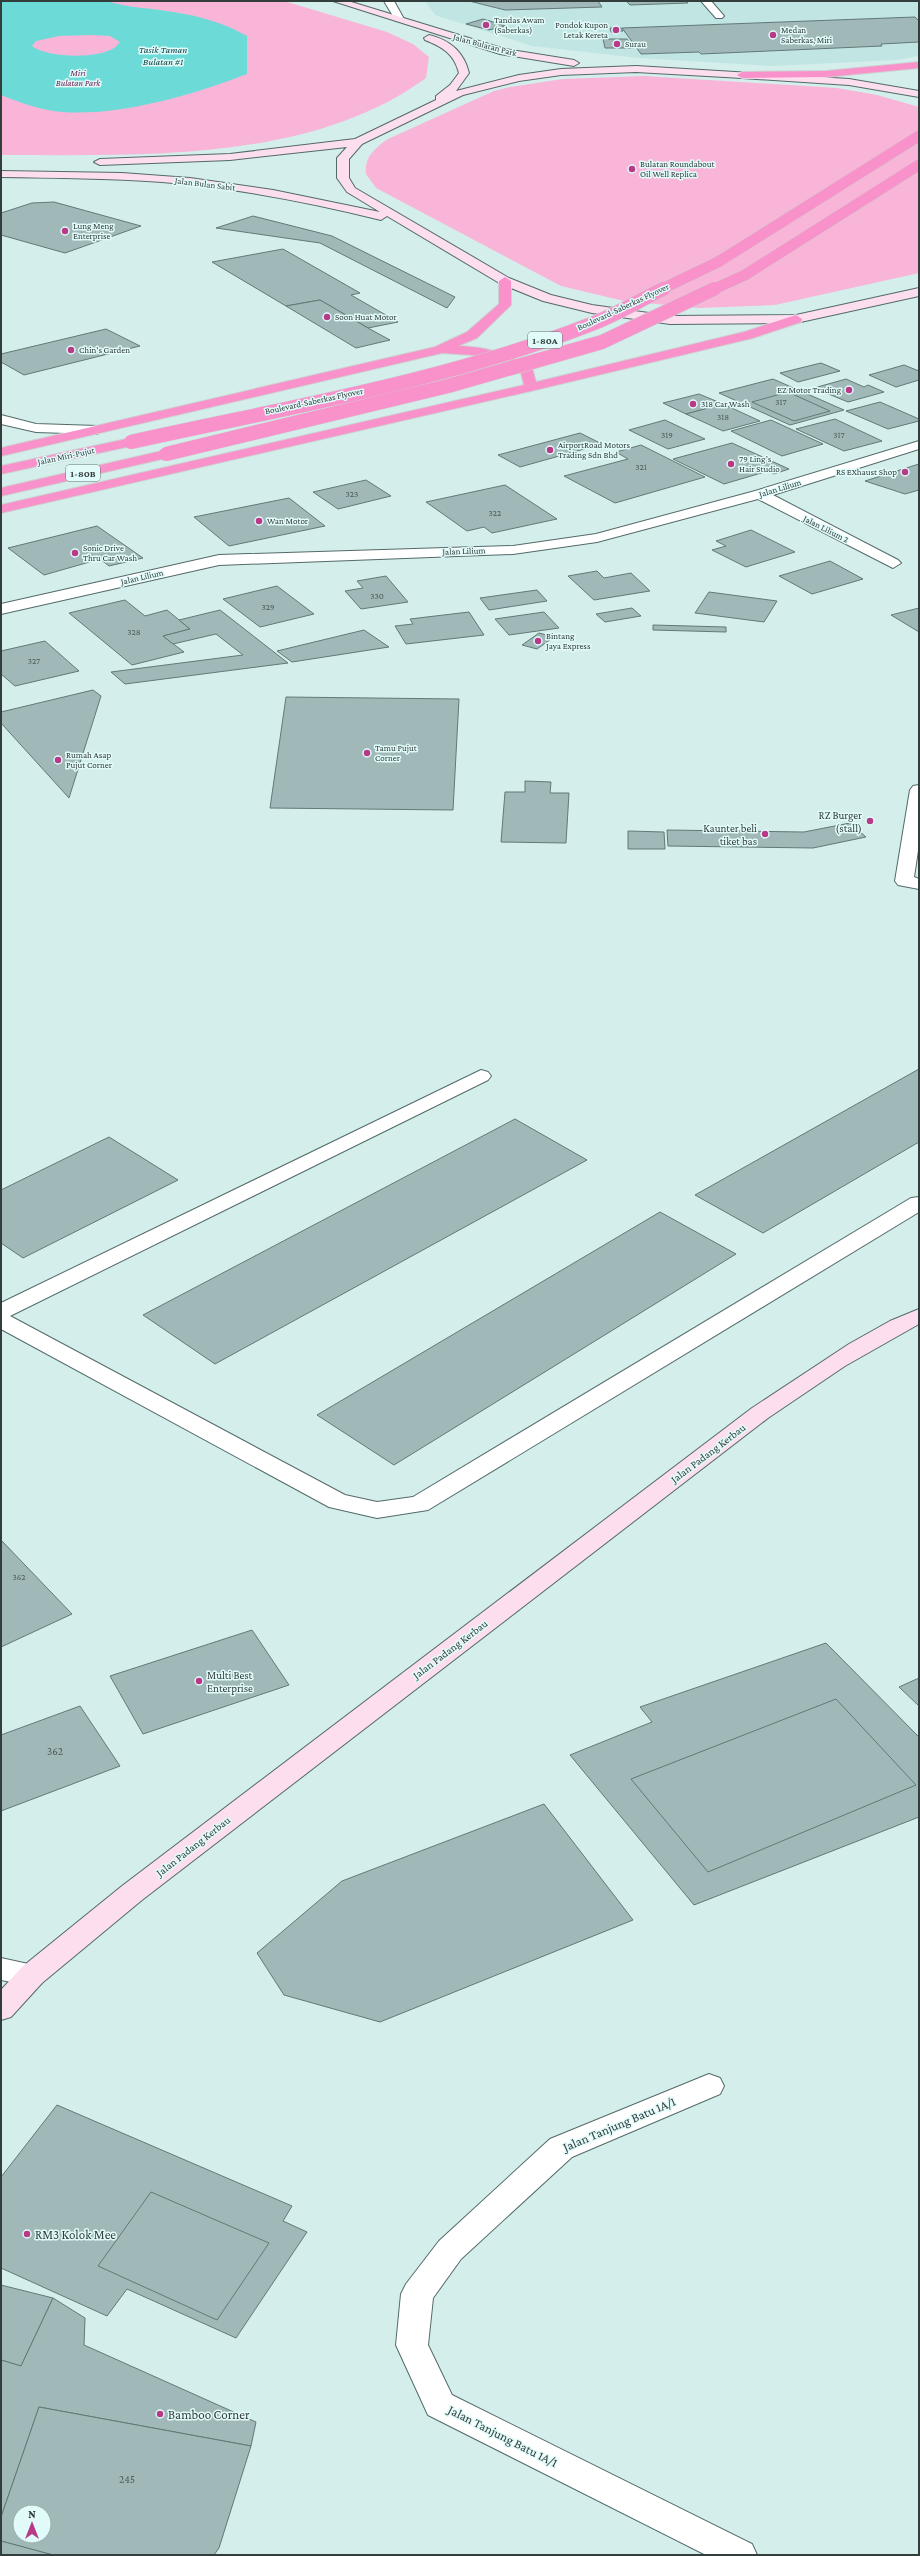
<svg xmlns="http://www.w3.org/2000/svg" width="920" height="2556" font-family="'Crimson Pro',serif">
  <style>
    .built { fill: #c1e5e3 }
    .green { fill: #f8b5d8 }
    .water { fill: #6cdbd8; fill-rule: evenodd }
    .building { fill: #a0b9b8; stroke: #617977; fill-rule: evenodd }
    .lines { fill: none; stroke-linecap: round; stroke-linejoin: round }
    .street-casing { stroke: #536a69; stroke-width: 2 }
    .secondary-casing { stroke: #536a69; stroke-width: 2 }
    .highway-casing { stroke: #ced0d0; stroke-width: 2 }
    .street { fill: #fff; fill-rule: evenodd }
    .secondary { fill: #fddeef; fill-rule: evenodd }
    .highway { fill: #f991cb; fill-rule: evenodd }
    .highway-bridge-far1-casing { stroke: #ced0d0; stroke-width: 12; stroke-linecap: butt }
    .highway-bridge-casing { stroke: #ced0d0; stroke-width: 15; stroke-linecap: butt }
    .highway-bridge-far1 { stroke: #f991cb; stroke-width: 11 }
    .highway-bridge { stroke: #f991cb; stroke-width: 14 }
    .poi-dot { fill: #b73987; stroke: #e1fbfa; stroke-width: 1.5 }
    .labels { text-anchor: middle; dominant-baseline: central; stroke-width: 3; stroke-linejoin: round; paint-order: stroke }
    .far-poi-label { font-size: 9px; fill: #333d3c; stroke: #e1fbfa; text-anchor: start }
    .far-street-label { font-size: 9px; fill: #333d3c; stroke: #e1fbfa }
    .far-park-label { font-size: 9px; font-style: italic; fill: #6c174d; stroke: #e1fbfa }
    .number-label { font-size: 9px; fill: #4e5c5b }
    .far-water-label { font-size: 10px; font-style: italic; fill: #0c4140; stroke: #e1fbfa }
    .shield { fill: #e1fbfa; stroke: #677675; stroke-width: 1 }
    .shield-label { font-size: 10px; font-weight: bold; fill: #333d3c }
    .poi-label { font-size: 11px; fill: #333d3c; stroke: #e1fbfa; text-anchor: end }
    .street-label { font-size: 11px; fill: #333d3c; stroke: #e1fbfa }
    .near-number-label { font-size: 11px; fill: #4e5c5b }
    .near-street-label { font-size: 13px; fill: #333d3c; stroke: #e1fbfa }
    .near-poi-label { font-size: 13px; fill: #333d3c; stroke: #e1fbfa; text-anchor: start }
  </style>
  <rect width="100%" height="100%" fill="#d4eeec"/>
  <path class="built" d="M425 1H919V56L897 60 773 66 639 58 532 46 435 15Z"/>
  <g class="green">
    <path d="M1 1H284L387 32 413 44 429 57 426 78C310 163 139 155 1 155Z"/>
    <path d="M644 76 837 88 877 95 919 107V273L775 305 699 308 624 301 561 286 376 188 366 174C364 157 375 148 388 139L494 91 510 87 563 79Z"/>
  </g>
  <path class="water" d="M1 1H106C128 8 151 8 173 12 200 16 224 23 247 36V74C193 95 106 121 48 110 32 107 16 101 1 95ZM92 35 110 36 120 42C117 44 117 47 114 48 98 59 47 58 32 46L36 41 59 36Z"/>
  <g class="building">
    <path d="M469 1H598L602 7 505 10Z"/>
    <path d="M626 1H686L688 3 630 5Z"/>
    <path d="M915 17 919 21V42L881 44 882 46 701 54 699 52 641 54 622 28Z"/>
    <path d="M483 19 493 22 506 26 489 30 466 24Z"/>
    <path d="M610 28H621L623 31 611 32Z"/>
    <path d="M603 39H627L635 48H605Z"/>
    <path d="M54 202 141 226 65 253 1 235V213L32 203Z"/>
    <path d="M253 216 332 236 455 297 447 308 320 243 216 228Z"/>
    <path d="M283 249 360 293 351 295 398 322 368 328 320 300 286 306 212 262Z"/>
    <path d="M320 300 368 328 390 340 356 348 286 306Z"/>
    <path d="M106 329 140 346 24 375 1 362V354Z"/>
    <path d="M821 363 840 371 798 382 780 373Z"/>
    <path d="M904 365 919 371V380L896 387 869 375Z"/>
    <path d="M773 379 844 410 790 425 719 393Z"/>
    <path d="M846 379 864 387 868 385 884 392 848 402 814 388Z"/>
    <path d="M788 392 830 411 794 421 752 402Z"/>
    <path d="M699 394 723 404 686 414 663 403Z"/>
    <path d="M880 402 919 419V421L888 429 846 411Z"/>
    <path d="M723 404 760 421 723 431 686 414Z"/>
    <path d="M835 419 882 441 844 451 796 429Z"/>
    <path d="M665 420 705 439 668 449 629 430Z"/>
    <path d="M771 420 823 444 782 456 731 431Z"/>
    <path d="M580 433 602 444 520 467 498 455Z"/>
    <path d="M732 443 789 469 774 474 768 471 724 484 673 459Z"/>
    <path d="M641 445 705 477 615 503 564 476 628 459 616 452Z"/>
    <path d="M919 464V490L905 494 865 481Z"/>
    <path d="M366 480 391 496 338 509 313 492Z"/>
    <path d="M505 485 557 519 492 533 484 527 467 531 426 502Z"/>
    <path d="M289 498 325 526 229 546 194 517Z"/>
    <path d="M97 526 143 558 109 566 100 559 44 575 8 548Z"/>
    <path d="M751 530 795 552 746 567 712 550 726 546 716 541Z"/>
    <path d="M830 561 863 579 812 594 779 576Z"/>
    <path d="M597 571 604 578 631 573 650 591 594 600 568 576Z"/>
    <path d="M386 576 408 602 361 609 345 591 363 588 357 581Z"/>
    <path d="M277 586 314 614 260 627 223 599Z"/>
    <path d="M537 590 547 601 489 610 480 598Z"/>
    <path d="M709 592 777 601 764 622 695 613Z"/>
    <path d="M125 600 145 616 167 610 190 629 163 636 184 652 132 665 69 613Z"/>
    <path d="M632 608 641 616 605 622 596 614Z"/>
    <path d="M919 608V632L891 615Z"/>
    <path d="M220 610 288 663 125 684 111 672 243 655 216 634 173 644 163 636 190 629 179 620Z"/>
    <path d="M469 612 484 635 406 644 395 626 413 624 410 619Z"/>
    <path d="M544 612 559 628 509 635 495 619Z"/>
    <path d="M653 625 726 627V632L653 630Z"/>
    <path d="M364 630 389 647 292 662 277 651Z"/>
    <path d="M539 633 554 637 537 649 522 645Z"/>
    <path d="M45 641 79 671 15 686 1 674V651Z"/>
    <path d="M93 690 101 696 69 798 1 723V712Z"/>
    <path d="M286 697 459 699 453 810 270 808Z"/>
    <path d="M525 781 551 782 550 793H569L566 843 501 842 505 792H525Z"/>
    <path d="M850 823 866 837 813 848 668 846 667 830 804 832Z"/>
    <path d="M628 831 664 832 665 849H628Z"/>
    <path d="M919 1069V1142L763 1233 695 1195Z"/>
    <path d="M515 1119 587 1160 215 1364 143 1315Z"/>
    <path d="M109 1137 178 1180 23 1258 1 1243V1190Z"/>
    <path d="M660 1212 736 1254 394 1465 317 1415Z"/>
    <path d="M1 1540 72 1614 1 1647Z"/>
    <path d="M252 1630 289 1685 143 1734 110 1676Z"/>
    <path d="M826 1643 919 1737V1817L694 1905 570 1755 652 1722 640 1707Z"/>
    <path d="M919 1678V1706L899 1687Z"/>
    <path d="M836 1699 916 1785 708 1872 631 1779Z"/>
    <path d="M80 1706 120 1766 1 1811V1735Z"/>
    <path d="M544 1804 633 1920 380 2022 284 1995 257 1953 342 1881Z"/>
    <path d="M57 2105 292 2206 283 2221 307 2232 236 2338 127 2289 107 2316 1 2268V2177Z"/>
    <path d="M151 2192 269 2243 217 2320 98 2266Z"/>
    <path d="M1 2285 53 2298 21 2366 1 2360Z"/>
    <path d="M53 2298 85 2318 84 2345 256 2422 251 2446 39 2407 1 2517V2360L21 2366Z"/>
    <path d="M39 2407 251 2446 219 2548 214 2555H53L1 2541V2517ZM20 2512H44V2536H20Z"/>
    <path d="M1 2541 53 2555H1Z"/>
  </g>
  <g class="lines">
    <defs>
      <g id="street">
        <path d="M384 1H394L404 19 402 21H396Z"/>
        <path d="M701 1H711L724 16 722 18H716Z"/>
        <path d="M1 415 36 424 97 426 104 430 97 434 36 432 1 424Z"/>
        <path d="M919 441V449L773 495 898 560 901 563 893 568 758 499 597 542 513 554 219 565 1 614V604L219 555 513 546 596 534 755 491Z"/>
        <path d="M919 785V844L914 877 919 879V889L898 885 895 881 910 790 913 786Z"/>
        <path d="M481 1070 488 1072 491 1076 488 1080 10 1316 345 1495 377 1502 413 1497 911 1198 919 1197V1212L428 1510 377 1518 329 1507 1 1329V1303Z"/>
        <path d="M1 1958 42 1967 46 1975 42 1983 32 1986 1 1980Z"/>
        <path d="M709 2074 720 2078 724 2086 720 2094 572 2157 461 2259 433 2298 428 2345 452 2395 752 2544 757 2555H706L428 2415 396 2345 401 2294 406 2284 439 2241 550 2139Z"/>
      </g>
      <g id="secondary">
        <path d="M333 1H348L505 49 574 60 579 63 574 66 500 54Z"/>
        <path d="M429 35C450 40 464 52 469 73L456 91 519 75 561 69 636 66 849 79 919 91V97L849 85 742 78 636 72 561 75 519 81 463 95 362 144 349 159V178L355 188 509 278 551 295 592 305 670 316 796 315 919 288V296L796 323 670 324 592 313 543 301 501 284 387 216 381 220C309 202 236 188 162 182 109 178 55 178 1 177V171L122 173 190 178 273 190 380 212 347 192 337 178V158L347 147 230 160 100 165 94 162 100 159 230 154 355 139 436 100V96L450 85 459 73C454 54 443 47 425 40L424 38Z"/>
        <path d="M919 1309V1324L845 1366 768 1418 142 1900 42 1983 11 2017 1 2020V1990L22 1967 122 1886 752 1408 849 1344 890 1321Z"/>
      </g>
      <g id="highway">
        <path d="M919 62V68L826 77 742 78 737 75 742 72 826 71Z"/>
        <path d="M505 277 511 281V305L477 338 458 346C486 347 508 353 532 368L536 382 744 332 796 315 802 319 801 322 753 338 531 391 1 513V505L524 385 521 373 487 356 442 353 1 456V448L435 347 467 332 499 304V281Z"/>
        <path d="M131 438 136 439 138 442 136 445 1 474V466Z"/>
        <path d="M166 450 173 454 171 457 1 496V488Z"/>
      </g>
    </defs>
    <use href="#street" class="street-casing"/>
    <use href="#secondary" class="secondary-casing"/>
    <use href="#highway" class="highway-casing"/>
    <use href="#street" class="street"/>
    <use href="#secondary" class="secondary"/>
    <use href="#highway" class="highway"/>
    <defs>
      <g id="highway-bridge-far1">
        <path d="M660 290 718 262 919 136"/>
        <path d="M712 290 745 275 919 165"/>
      </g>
      <g id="highway-bridge">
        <path d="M131 442C284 408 442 382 589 325 614 316 638 301 663 289"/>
        <path d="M166 454 448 386 602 342 714 289"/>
      </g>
    </defs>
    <use href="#highway-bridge-far1" class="highway-bridge-far1-casing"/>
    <use href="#highway-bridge" class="highway-bridge-casing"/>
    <use href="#highway-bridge-far1" class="highway-bridge-far1"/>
    <use href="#highway-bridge" class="highway-bridge"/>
  </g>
  <g class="poi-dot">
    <circle cx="486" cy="25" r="4"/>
    <circle cx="616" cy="30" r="4"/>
    <circle cx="773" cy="35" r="4"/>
    <circle cx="617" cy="44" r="4"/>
    <circle cx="632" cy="169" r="4"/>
    <circle cx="65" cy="231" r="4"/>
    <circle cx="327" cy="317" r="4"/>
    <circle cx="71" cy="350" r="4"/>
    <circle cx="849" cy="390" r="4"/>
    <circle cx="693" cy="404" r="4"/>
    <circle cx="550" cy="450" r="4"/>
    <circle cx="731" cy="464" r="4"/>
    <circle cx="905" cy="472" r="4"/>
    <circle cx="259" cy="521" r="4"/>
    <circle cx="75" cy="553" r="4"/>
    <circle cx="538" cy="641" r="4"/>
    <circle cx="367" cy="753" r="4"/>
    <circle cx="58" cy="760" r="4"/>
    <circle cx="870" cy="821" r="4"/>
    <circle cx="765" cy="834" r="4"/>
    <circle cx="199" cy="1681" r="4"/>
    <circle cx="27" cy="2234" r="4"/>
    <circle cx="160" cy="2414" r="4"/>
  </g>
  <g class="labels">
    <g class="far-poi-label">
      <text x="494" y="20">Tandas Awam<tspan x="494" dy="10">(Saberkas)</tspan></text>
      <text x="608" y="25" text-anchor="end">Pondok Kupon<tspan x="608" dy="10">Letak Kereta</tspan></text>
      <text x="781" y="30">Medan<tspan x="781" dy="10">Saberkas, Miri</tspan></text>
      <text x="625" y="44">Surau</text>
      <text x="640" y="164">Bulatan Roundabout<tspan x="640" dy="10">Oil Well Replica</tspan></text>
      <text x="73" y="226">Lung Meng<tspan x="73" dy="10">Enterprise</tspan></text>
      <text x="335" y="317">Soon Huat Motor</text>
      <text x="79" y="350">Chin's Garden</text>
      <text x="841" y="390" text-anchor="end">EZ Motor Trading</text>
      <text x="701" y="404">318 Car Wash</text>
      <text x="558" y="445">AirportRoad Motors<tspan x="558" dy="10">Trading Sdn Bhd</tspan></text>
      <text x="739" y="459">79 Ling’s<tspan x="739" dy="10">Hair Studio</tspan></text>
      <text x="897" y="472" text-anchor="end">RS EXhaust Shop</text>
      <text x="267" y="521">Wan Motor</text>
      <text x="83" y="548">Sonic Drive<tspan x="83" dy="10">Thru Car Wash</tspan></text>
      <text x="546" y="636">Bintang<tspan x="546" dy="10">Jaya Express</tspan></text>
      <text x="375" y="748">Tamu Pujut<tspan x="375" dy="10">Corner</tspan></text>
      <text x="66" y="755">Rumah Asap<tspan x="66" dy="10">Pujut Corner</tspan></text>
    </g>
    <g class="far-street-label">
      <text transform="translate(485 45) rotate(15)">Jalan Bulatan Park</text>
      <text transform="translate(205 184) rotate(7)">Jalan Bulan Sabit</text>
      <text transform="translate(623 307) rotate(-25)">Boulevard-Saberkas Flyover</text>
      <text transform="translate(314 401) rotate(-12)">Boulevard-Saberkas Flyover</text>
      <text transform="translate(66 456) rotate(-12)">Jalan Miri-Pujut</text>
      <text transform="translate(780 488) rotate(-17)">Jalan Lilium</text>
      <text transform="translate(826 529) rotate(27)">Jalan Lilium 2</text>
      <text transform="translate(464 551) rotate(-2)">Jalan Lilium</text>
      <text transform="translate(142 577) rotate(-13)">Jalan Lilium</text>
    </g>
    <g class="far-park-label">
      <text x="78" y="73">Miri<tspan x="78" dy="10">Bulatan Park</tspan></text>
    </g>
    <g class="number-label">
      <text x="781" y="402">317</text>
      <text x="723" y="417">318</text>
      <text x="667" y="435">319</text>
      <text x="839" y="435">317</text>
      <text x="641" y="467">321</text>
      <text x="352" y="494">323</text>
      <text x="495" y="513">322</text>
      <text x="377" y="596">330</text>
      <text x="268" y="607">329</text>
      <text x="134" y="632">328</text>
      <text x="34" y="661">327</text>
      <text x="19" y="1577">362</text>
    </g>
    <g class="far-water-label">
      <text x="163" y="49">Tasik Taman<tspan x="163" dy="12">Bulatan #1</tspan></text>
    </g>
    <g class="shield">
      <rect x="528" y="332" width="34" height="16" rx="3"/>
      <rect x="66" y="465" width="34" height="16" rx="3"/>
    </g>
    <g class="shield-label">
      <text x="545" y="340">1-80A</text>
      <text x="83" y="473">1-80B</text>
    </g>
    <g class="poi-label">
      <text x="862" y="815">RZ Burger<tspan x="862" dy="13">(stall)</tspan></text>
      <text x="757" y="828">Kaunter beli<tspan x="757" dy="13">tiket bas</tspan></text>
      <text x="207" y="1675" text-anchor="start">Multi Best<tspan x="207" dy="13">Enterprise</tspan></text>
    </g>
    <g class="street-label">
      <text transform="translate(708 1453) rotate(-37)">Jalan Padang Kerbau</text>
      <text transform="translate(450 1649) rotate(-37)">Jalan Padang Kerbau</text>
      <text transform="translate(193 1846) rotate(-38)">Jalan Padang Kerbau</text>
    </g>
    <g class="near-number-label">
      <text x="55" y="1751">362</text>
      <text x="127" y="2479">245</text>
    </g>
    <g class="near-street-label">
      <text transform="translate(619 2124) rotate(-23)">Jalan Tanjung Batu 1A/1</text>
      <text transform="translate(503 2436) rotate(27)">Jalan Tanjung Batu 1A/1</text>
    </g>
    <g class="near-poi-label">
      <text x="35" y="2234">RM3 Kolok Mee</text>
      <text x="168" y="2414">Bamboo Corner</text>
    </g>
  </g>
  <rect width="920" height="2556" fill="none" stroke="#333d3c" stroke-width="4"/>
  <g transform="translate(32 2524)"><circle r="19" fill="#e1fbfa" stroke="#9bafae"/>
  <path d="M0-3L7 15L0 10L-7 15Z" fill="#b73987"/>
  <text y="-6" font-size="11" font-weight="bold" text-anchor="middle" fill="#333d3c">N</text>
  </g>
</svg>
